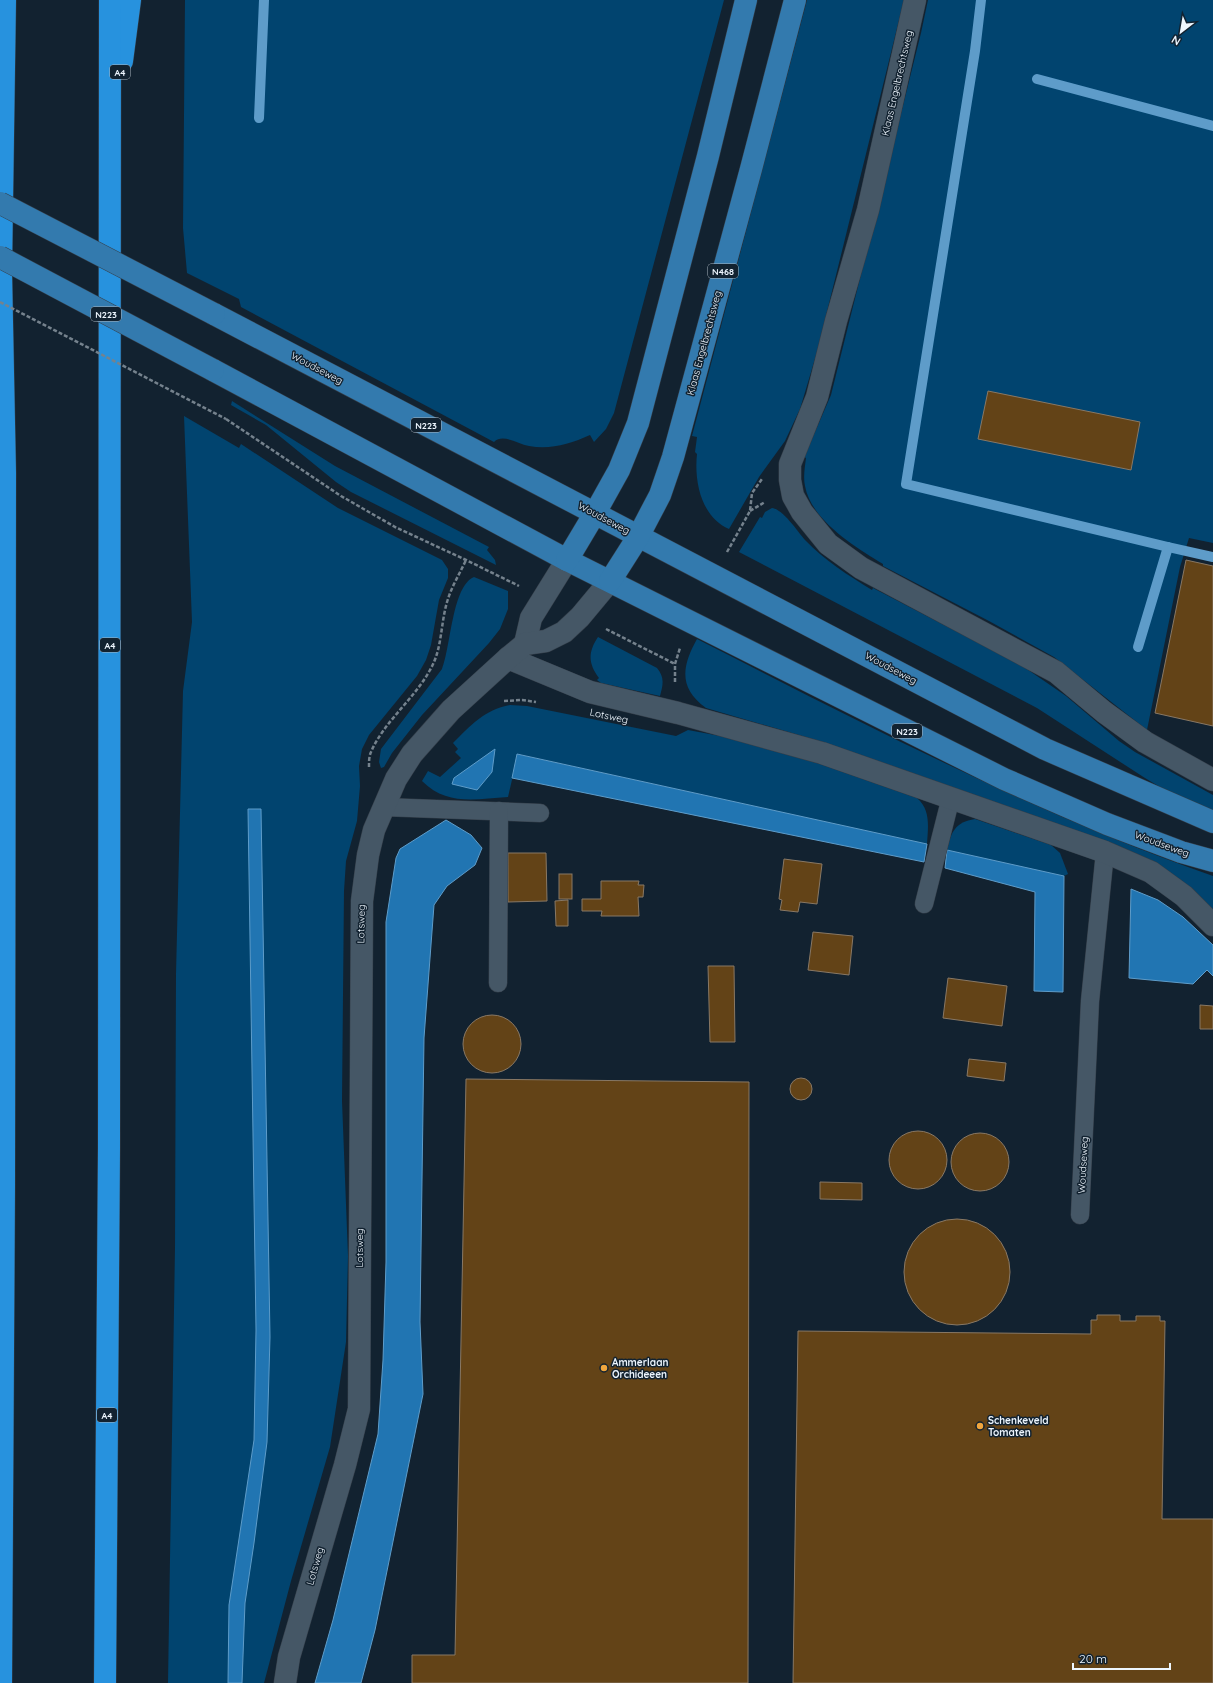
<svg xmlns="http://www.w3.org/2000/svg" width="1213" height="1683" font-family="Quicksand,sans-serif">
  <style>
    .green { fill: #01446f }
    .water { fill: #2175b2; stroke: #5e9cc9 }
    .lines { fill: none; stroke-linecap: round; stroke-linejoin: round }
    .stream { stroke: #5e9cc9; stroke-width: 10 }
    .building { fill: #634317; stroke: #887865 }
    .lane-casing { stroke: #353f4a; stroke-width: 19 }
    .street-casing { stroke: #353f4a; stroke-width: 23 }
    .secondary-casing { stroke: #353f4a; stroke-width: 23 }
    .primary-casing { stroke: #353f4a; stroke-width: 23 }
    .highway-casing { stroke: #353f4a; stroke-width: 23 }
    .path { stroke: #75828d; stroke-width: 2.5; stroke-dasharray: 4 2; stroke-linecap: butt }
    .lane { stroke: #455766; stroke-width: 18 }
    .street { stroke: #455766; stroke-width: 22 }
    .secondary { stroke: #455766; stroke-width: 22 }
    .primary { stroke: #337aae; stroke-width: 22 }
    .highway { stroke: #2792de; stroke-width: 22 }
    .primary-bridge-casing { stroke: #353f4a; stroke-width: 23; stroke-linecap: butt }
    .path-bridge { stroke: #75828d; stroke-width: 2.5; stroke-dasharray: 4 2; stroke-linecap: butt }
    .primary-bridge { stroke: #337aae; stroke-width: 22 }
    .poi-dot { fill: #f0a63e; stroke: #122230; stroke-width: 1.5 }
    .labels { text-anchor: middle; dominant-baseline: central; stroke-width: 3; stroke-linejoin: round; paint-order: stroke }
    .shield { fill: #122230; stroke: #acb6c0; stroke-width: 1 }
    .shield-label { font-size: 9px; font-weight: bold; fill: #eef6fe }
    .street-label { font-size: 10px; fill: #eef6fe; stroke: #122230 }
    .poi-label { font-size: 10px; font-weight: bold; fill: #eef6fe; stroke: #122230; text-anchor: start }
  </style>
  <rect width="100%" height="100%" fill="#122230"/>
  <g class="green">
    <path d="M185 0H724L614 413 606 429 594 442 590 435C570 444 550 450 529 446 517 444 503 433 494 442L241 307 239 299 187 273 183 228Z"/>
    <path d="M807 0H904L817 352 800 409 785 441 759 477 729 529C701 517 694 481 697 454L695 452 697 437 692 436Z"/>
    <path d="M928 0H1213V543L1189 538 1180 567 1147 730 1054 657 989 621 883 566V564C855 547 811 520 805 486 803 477 805 466 806 458L804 457 831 395 921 33Z"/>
    <path d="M232 401 335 466 489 547 487 550 495 560 496 565 351 492 336 482 266 425 231 405Z"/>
    <path d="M184 416 239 448 241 444 338 508 442 560 448 569V578L439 600 431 645 426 660 417 676 369 735 362 749 359 766 360 786 357 821 346 861 344 891 342 1101 348 1256 346 1342 330 1447 291 1581 264 1683H168L175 1247 176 974 183 691 192 622Z"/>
    <path d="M772 508C783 509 798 532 805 540 825 561 848 575 872 590L873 588 1021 665 1066 696 1119 741 1135 752 1213 795V815L1178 798 1145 778 1037 708 739 552 760 517 762 518 765 512Z"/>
    <path d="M474 577 508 591V609L500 629 489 643 422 715 392 753 384 767 381 768 379 762 381 749 442 669C451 647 452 586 474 577Z"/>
    <path d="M598 637 657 668C665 678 663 685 660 696L601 683 597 680 599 678C588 663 588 652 598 637Z"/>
    <path d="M697 639C866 725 1034 813 1213 876V915L1189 891 819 741 706 708C678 688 682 666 697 639Z"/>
    <path d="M510 705 527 706 676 736 688 730 731 738 817 763 917 798C931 810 928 827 927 844L518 754 508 797C475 799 447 806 422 781L428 771 440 777 461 758 455 752 458 749 453 743C471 725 484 710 510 705Z"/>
    <path d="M975 819 1051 845 1060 853 1068 874 1064 876 947 850C951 832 955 822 975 819Z"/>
  </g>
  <g class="water">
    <path d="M495 749 492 772 477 790 452 784 454 778Z"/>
    <path d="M517 754 927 844 924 862 512 778Z"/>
    <path d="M248 809H261L270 1337 267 1442 254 1543 245 1603 242 1683H228L229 1605 254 1440 256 1330Z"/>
    <path d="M446 820 471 835 482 848 475 865 447 886 434 905 424 1038 420 1322 423 1394 375 1630 361 1683H315L333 1620 378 1434 383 1360 386 1262V922L396 858 400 849Z"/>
    <path d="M947 850 1064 876 1063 992 1034 991 1035 892 945 868Z"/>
    <path d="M1131 889 1158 900 1183 917 1213 945V976L1207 970 1193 984 1129 978Z"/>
  </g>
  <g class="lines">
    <g class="stream">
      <path d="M981 0 975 51 906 484 1168 547 1213 557"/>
      <path d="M1037 79 1213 126"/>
      <path d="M259 118 264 0"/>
      <path d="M1138 647 1168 547"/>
    </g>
  </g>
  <g class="building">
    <path d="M988 391 1140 422 1131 470 978 439Z"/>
    <path d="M1186 560 1213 566V726L1155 713Z"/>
    <path d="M508 853H546L547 901 508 902Z"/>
    <path d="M784 859 822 864 817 904 800 902 798 912 780 910 782 900 779 899Z"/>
    <rect x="559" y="874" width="13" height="25"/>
    <path d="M601 881H639L638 885H644L643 897H638L639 916H601L602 911H582V899H601Z"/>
    <path d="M568 900V926H556L555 901Z"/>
    <path d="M813 932 853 936 849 975 808 970Z"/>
    <path d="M708 966H734L735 1042H710Z"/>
    <path d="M948 978 1007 986 1002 1026 943 1018Z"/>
    <path d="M1200 1005 1213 1006V1029H1200Z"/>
    <circle cx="492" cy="1044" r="29"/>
    <path d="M969 1059 1006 1063 1004 1081 967 1076Z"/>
    <circle cx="801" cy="1089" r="11"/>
    <path d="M466 1079 749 1082 748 1683H412V1655H455Z"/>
    <circle cx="918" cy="1160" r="29"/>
    <circle cx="980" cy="1162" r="29"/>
    <path d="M820 1182 862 1183V1200L820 1199Z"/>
    <circle cx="957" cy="1272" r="53"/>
    <path d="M1097 1315H1120V1321H1136V1316H1160V1321H1165L1162 1519H1213V1683H793L798 1331 1091 1334V1320H1097Z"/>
  </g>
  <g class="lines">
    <defs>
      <g id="lane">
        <path d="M383 807 540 813"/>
        <path d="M924 904 951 797"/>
        <path d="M498 983 499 811"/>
        <path d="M1080 1215 1090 1001 1105 852"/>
      </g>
      <g id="street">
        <path d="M915 0 868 210 836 321 817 397 790 464V480L793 496 802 512 828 544 861 568 1056 672 1104 712 1145 742 1213 780"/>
        <path d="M508 658 590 692 678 713 822 753 1105 852 1151 872 1184 896 1213 925"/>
      </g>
      <g id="secondary">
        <path d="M525 644 531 618 567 560"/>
        <path d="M285 1683 289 1657 345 1465 359 1409 362 901 368 855 374 830 396 779 412 754 451 710 508 658 525 644 546 641 564 632 580 617 610 581"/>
      </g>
      <g id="primary">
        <path d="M214 314 1045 749 1213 822"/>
        <path d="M213 370 567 560 1004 779 1107 824 1181 852 1213 861"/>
        <path d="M567 560 595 513 619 470 638 423 708 156 746 0"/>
        <path d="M610 581 638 537 660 495 673 457 751 169 795 0"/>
      </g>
      <g id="highway">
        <path d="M122 61 130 0"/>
        <path d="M1 1683 4 1184 5 473 1 271 5 0"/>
        <path d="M105 1683 109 1147 110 0"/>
      </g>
    </defs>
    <use href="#lane" class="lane-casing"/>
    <use href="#street" class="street-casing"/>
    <use href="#secondary" class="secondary-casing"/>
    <use href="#primary" class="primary-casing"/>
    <use href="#highway" class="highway-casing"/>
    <g class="path">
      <path d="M226 419 341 496 395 527 466 560 519 586"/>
      <path d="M750 511 765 502"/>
      <path d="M727 552 750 511 752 493 762 479"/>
      <path d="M606 629 675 664"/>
      <path d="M675 682V664L680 648"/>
      <path d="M504 701 522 700 536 702"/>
      <path d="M369 767C369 762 369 756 371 752 383 723 415 698 430 670 443 648 440 623 448 599 452 586 460 573 466 560"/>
    </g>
    <use href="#lane" class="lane"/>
    <use href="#street" class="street"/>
    <use href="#secondary" class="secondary"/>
    <use href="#primary" class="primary"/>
    <use href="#highway" class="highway"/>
    <defs>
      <g id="primary-bridge">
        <path d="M0 203 214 314"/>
        <path d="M0 257 213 370"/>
      </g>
    </defs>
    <use href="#primary-bridge" class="primary-bridge-casing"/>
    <path class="path-bridge" d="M0 302 226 419"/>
    <use href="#primary-bridge" class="primary-bridge"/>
  </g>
  <g class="poi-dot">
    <circle cx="604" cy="1368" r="4"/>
    <circle cx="980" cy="1426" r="4"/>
  </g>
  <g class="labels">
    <g class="shield">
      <rect x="110" y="65" width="20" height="14" rx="3"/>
      <rect x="708" y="264" width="30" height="14" rx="3"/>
      <rect x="91" y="307" width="30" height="14" rx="3"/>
      <rect x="411" y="418" width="30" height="14" rx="3"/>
      <rect x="100" y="638" width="20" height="14" rx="3"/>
      <rect x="892" y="724" width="30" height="14" rx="3"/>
      <rect x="97" y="1408" width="20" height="14" rx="3"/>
    </g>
    <g class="shield-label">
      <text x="120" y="72">A4</text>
      <text x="723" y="271">N468</text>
      <text x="106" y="314">N223</text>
      <text x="426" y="425">N223</text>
      <text x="110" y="645">A4</text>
      <text x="907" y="731">N223</text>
      <text x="107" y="1415">A4</text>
    </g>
    <g class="street-label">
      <text transform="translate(897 83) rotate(-77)">Klaas Engelbrechtsweg</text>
      <text transform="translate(704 343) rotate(-75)">Klaas Engelbrechtsweg</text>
      <text transform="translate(317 368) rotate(28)">Woudseweg</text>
      <text transform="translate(604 518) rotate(28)">Woudseweg</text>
      <text transform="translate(891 668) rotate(28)">Woudseweg</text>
      <text transform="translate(609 716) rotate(12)">Lotsweg</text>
      <text transform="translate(1162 844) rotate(20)">Woudseweg</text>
      <text transform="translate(361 924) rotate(-89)">Lotsweg</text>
      <text transform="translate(1083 1165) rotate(-87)">Woudseweg</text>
      <text transform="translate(359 1248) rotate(-90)">Lotsweg</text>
      <text transform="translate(315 1566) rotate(-74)">Lotsweg</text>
    </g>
    <g class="poi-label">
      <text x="612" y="1362">Ammerlaan<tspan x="612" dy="12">Orchideeen</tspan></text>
      <text x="988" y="1420">Schenkeveld<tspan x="988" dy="12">Tomaten</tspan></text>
    </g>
  </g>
  <g transform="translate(1181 32) rotate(211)" stroke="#122230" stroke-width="3" paint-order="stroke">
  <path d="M0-3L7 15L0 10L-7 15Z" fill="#eef6fe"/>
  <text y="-6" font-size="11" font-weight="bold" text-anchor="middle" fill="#eef6fe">N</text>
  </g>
  <path d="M1073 1663v6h97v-6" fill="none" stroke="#eef6fe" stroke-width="2"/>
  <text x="1079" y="1663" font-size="12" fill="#eef6fe" stroke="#122230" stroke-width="3" paint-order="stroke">20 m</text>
</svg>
